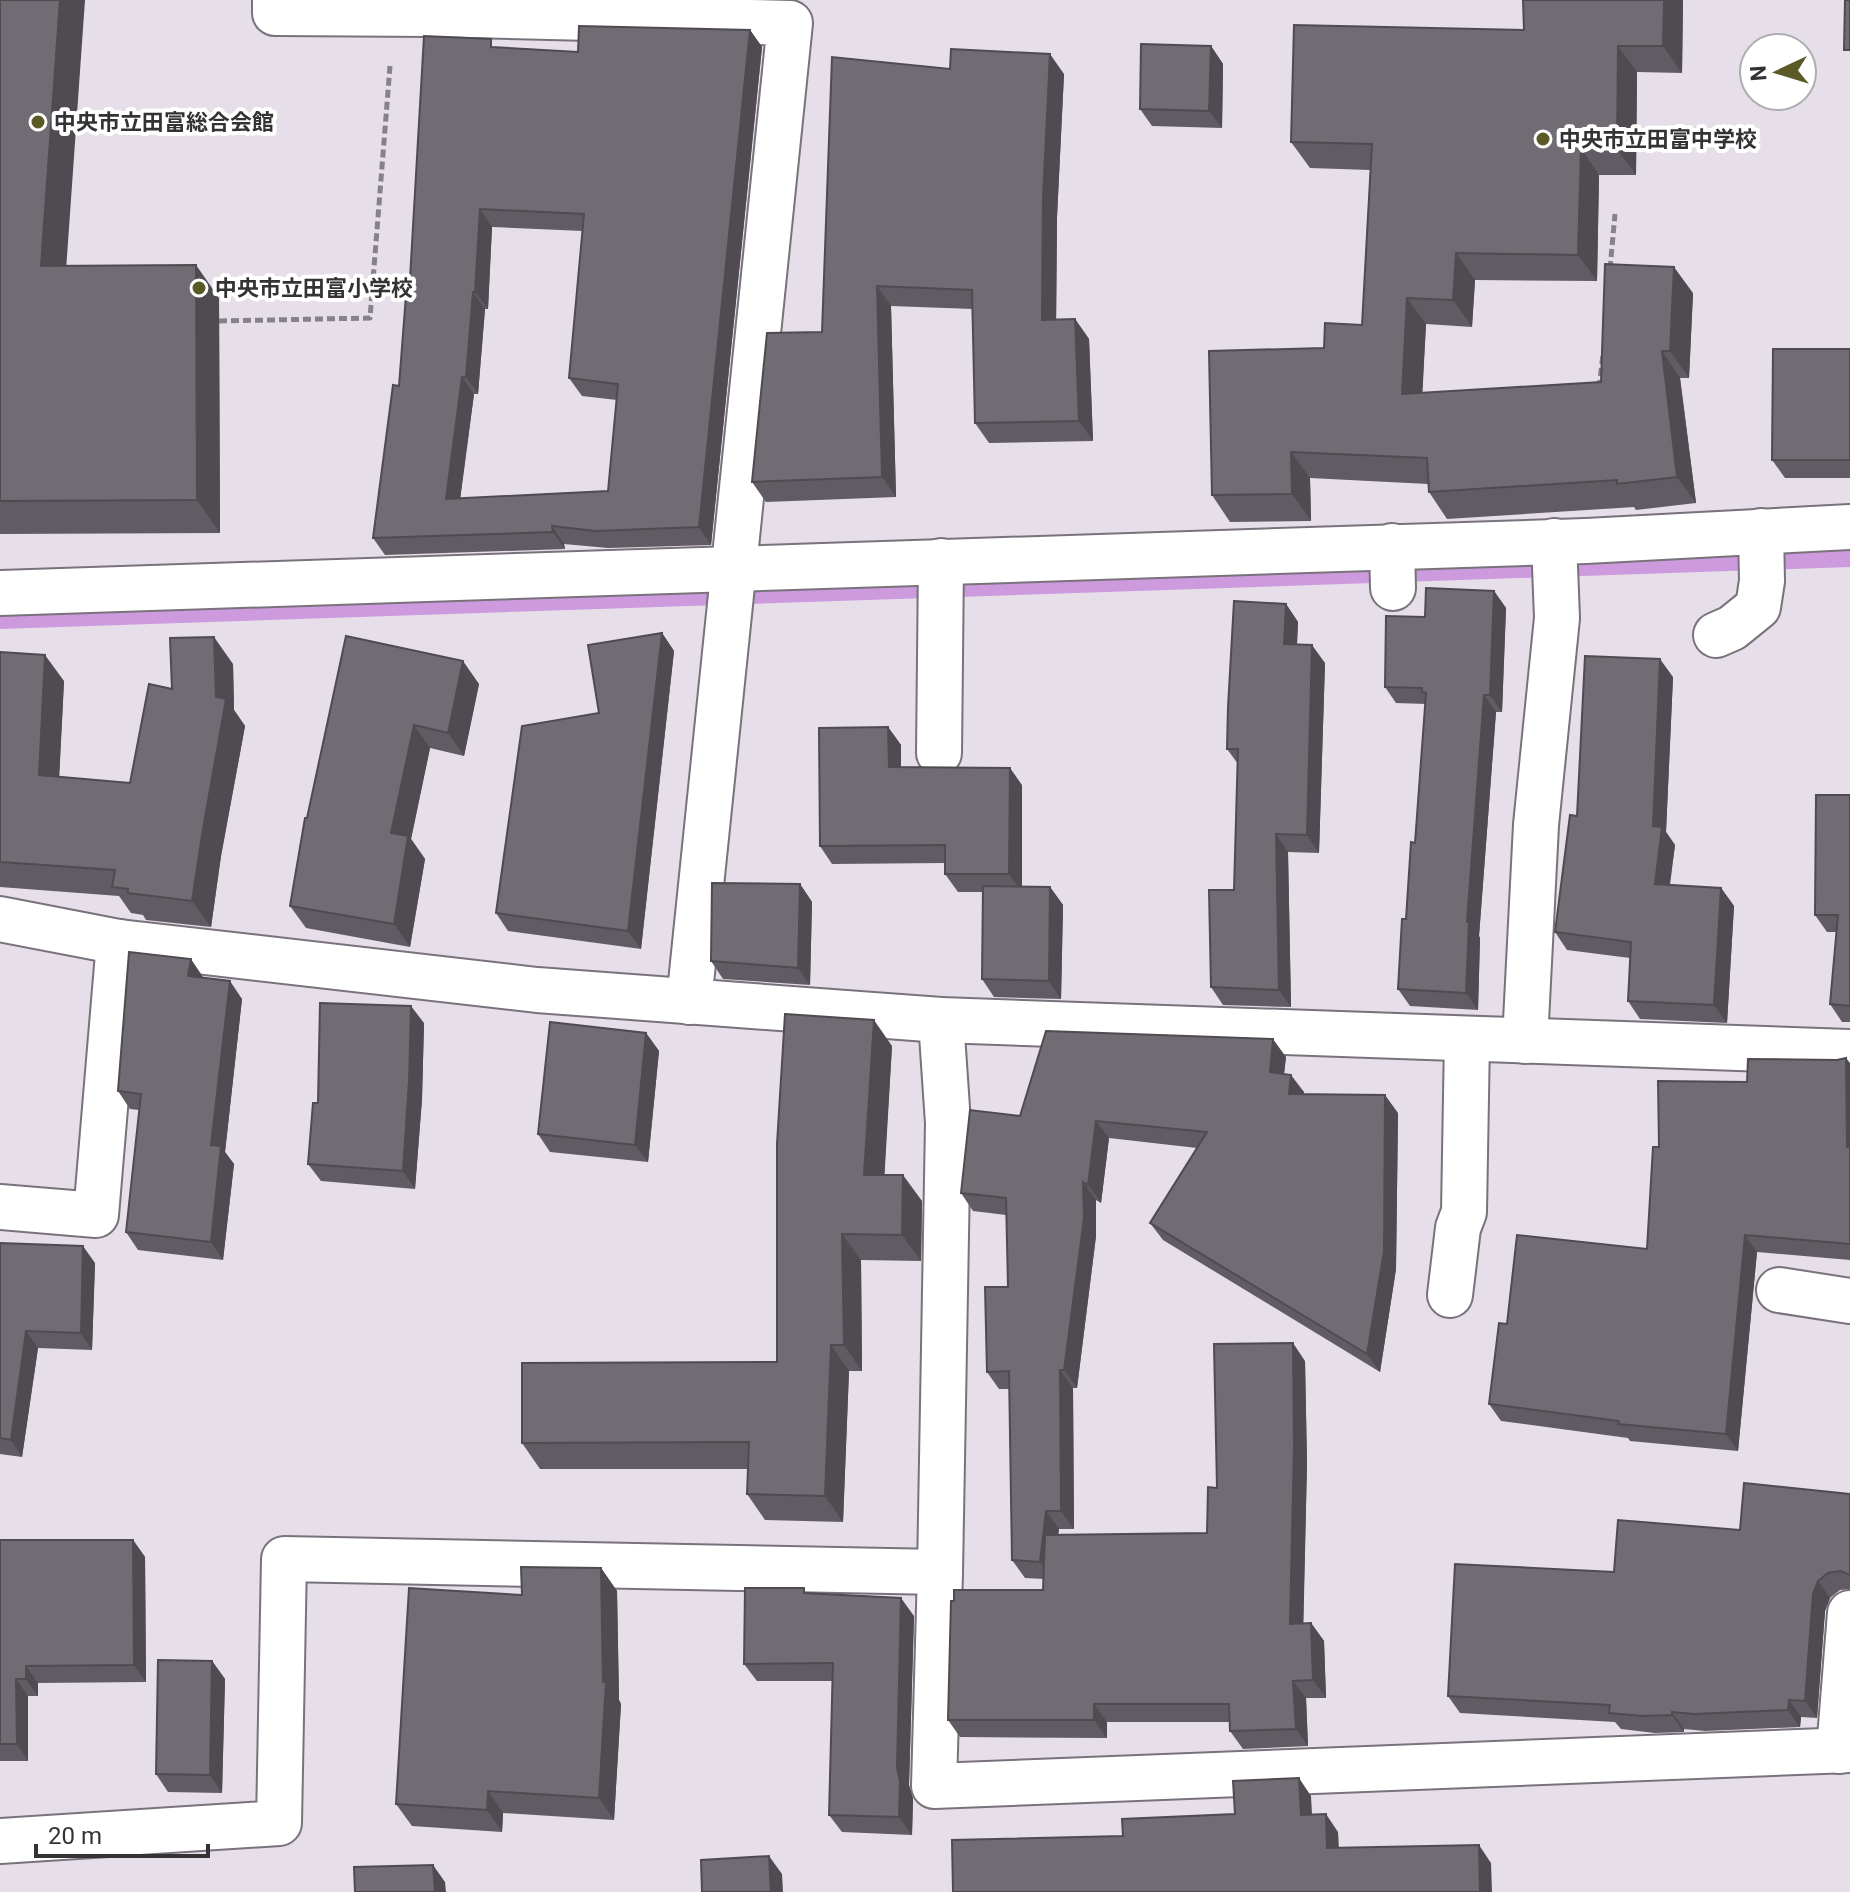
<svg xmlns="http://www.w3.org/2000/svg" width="1850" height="1892" font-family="Roboto,'Noto Sans JP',sans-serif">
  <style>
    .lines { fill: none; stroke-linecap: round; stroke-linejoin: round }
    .stream { stroke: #cc9add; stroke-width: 18 }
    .minor-casing { stroke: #79727c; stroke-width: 48 }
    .path { stroke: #878289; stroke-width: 5; stroke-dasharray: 8 4; stroke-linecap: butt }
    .minor { stroke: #fff; stroke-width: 44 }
    .wall { fill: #615c64; fill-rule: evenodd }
    .shaded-wall { fill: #4f4b51 }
    .building { fill: #716b74; stroke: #4f4b51; stroke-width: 2; fill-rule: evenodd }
    .poi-dot { fill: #5b5a26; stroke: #fff; stroke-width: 3 }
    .labels { text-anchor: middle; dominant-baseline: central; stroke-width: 8; stroke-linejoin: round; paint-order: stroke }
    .poi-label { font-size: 22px; font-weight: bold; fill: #353236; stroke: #fff; text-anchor: start }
  </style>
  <rect width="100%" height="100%" fill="#e6dfe9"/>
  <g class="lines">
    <path class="stream" d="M0 620 1850 558"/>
    <defs>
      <g id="minor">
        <path d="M275 0V13L430 14 790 23 689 1002"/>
        <path d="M1392 546 1393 588"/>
        <path d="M0 593 1586 541 1850 527"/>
        <path d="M1716 635 1732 628 1758 607 1762 581 1761 531"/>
        <path d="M939 753 941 561"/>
        <path d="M0 919 119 942 537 990 941 1020 1850 1052"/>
        <path d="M941 1020 948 1123 940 1572 934 1786 1850 1750"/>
        <path d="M1525 1041 1536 825 1557 618 1554 541"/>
        <path d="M0 1207 96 1215 119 942"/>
        <path d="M1779 1290 1850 1301"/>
        <path d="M1450 1295 1458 1228 1464 1212 1467 1039"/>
        <path d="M1839 1751 1850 1613"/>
        <path d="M0 1841 279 1823 284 1559 940 1572"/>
      </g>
    </defs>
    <use href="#minor" class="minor-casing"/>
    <g class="path">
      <path d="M1610 269 1615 214"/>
      <path d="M219 321 370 318 390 66"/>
      <path d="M1599 388 1603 354"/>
    </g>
    <use href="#minor" class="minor"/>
  </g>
  <g class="wall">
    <path d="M0 0 66 266 219 298 220 533 0 534Z"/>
    <path d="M1683 0 1682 73 1637 72 1636 175H1599L1597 281 1475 280 1472 327 1426 324 1422 393 1601 382 1693 293 1689 378H1680L1696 503 1636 510 1634 507 1447 519 1429 492 1428 484 1310 478 1311 521 1230 522 1212 495 1324 348 1362 325 1370 170 1310 168 1291 142 1524 30Z"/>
    <path d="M750 30 762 47 711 545 608 548 564 544 565 549 385 555 373 538 399 386 409 296 497 47 578 52ZM492 227 583 231 569 378 582 396 617 400 608 491 460 498 474 394H478L485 309H488Z"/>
    <path d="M1211 46 1223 64 1222 128 1152 126 1140 109Z"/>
    <path d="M950 69 1064 74 1057 217 1056 320 1075 319 1089 339 1093 441 989 443 975 423 973 309 891 306 896 497 766 502 752 482 822 332Z"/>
    <path d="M1850 349V478H1785L1772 460Z"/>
    <path d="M1494 591 1506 608 1502 712H1496L1479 936 1480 938 1478 1010 1410 1006 1398 989 1415 843 1426 704 1396 703 1385 687 1425 617Z"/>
    <path d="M1286 604 1298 622 1297 645 1325 663 1319 853 1288 852 1291 1007 1223 1005 1211 987 1234 890 1238 764 1227 749Z"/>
    <path d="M662 633 674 651 641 949 508 931 496 913Z"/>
    <path d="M346 636 479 684 464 756 430 748 411 839 425 859 410 947 306 928 290 906 307 818Z"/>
    <path d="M0 652 64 681 59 777 130 783 172 689 233 664 234 710 245 726 221 856 211 927 146 920 143 915 131 913 119 896 0 887Z"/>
    <path d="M1673 677 1666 832 1675 845 1670 885 1721 888 1734 906 1727 1023 1640 1019 1628 1001 1630 958 1567 950 1555 932 1577 816Z"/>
    <path d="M888 727 901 745V767L1022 785V887H1050L1063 905 1061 999 994 997 982 979 983 892H958L945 874V863L832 864 820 846Z"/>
    <path d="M1850 795V1022H1842L1830 1004 1836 932H1827L1815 915Z"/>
    <path d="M800 884 812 902 810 985 723 979 711 961Z"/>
    <path d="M203 977 242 999 225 1152 234 1164 223 1260 138 1250 126 1232 139 1110 130 1109 118 1091Z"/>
    <path d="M424 1023 422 1099 415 1189 321 1181 308 1164 318 1103Z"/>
    <path d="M646 1033 659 1051 648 1162 550 1152 538 1134Z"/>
    <path d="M892 1046 884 1175 922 1201 921 1261 861 1260 862 1371H849L843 1522 765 1520 747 1494 748 1469H540L522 1443 777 1362Z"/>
    <path d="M1286 1057 1284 1074 1304 1092 1303 1094 1398 1113 1396 1269 1380 1372 1163 1240 1150 1223 1197 1148 1109 1138 1101 1203 1096 1200V1236L1077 1388H1073L1074 1529H1059L1058 1535 1207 1533 1217 1488 1305 1361 1307 1464 1303 1624 1311 1623 1324 1641 1326 1698H1306L1308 1746 1243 1749 1230 1731V1722H1107V1738L960 1737 948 1720 1043 1590 1044 1579 1025 1578 1012 1560 1010 1389H999L987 1372 1008 1287 1006 1215 973 1211 961 1193 1020 1116Z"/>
    <path d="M1837 1060 1850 1063V1260L1757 1252 1738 1451 1630 1441 1628 1438 1501 1421 1489 1404 1507 1324 1647 1249 1659 1147 1747 1082Z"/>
    <path d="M0 1243 95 1263 92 1350 38 1348 22 1457 0 1454Z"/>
    <path d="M1850 1494V1589L1840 1590 1830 1598 1825 1611 1817 1718 1801 1717 1800 1727 1705 1731 1684 1729V1732L1655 1733 1621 1729 1615 1722 1460 1713 1448 1696 1614 1572Z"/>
    <path d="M0 1540H133L145 1557 146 1682 38 1683V1696H28V1761H0Z"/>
    <path d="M601 1568 617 1591 619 1700 621 1704 614 1820 503 1813 502 1832 412 1826 396 1804 522 1595Z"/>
    <path d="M807 1593 914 1616 909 1785 913 1799 912 1835 842 1832 829 1815 832 1681H757L744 1664Z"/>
    <path d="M212 1661 225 1679 222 1793 168 1792 156 1774Z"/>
  </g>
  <g class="shaded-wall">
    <path d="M60 0H85L64 299 41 266Z"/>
    <path d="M1664 0H1683L1682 73 1663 46Z"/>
    <path d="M750 30 762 47 711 545 699 527Z"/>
    <path d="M1211 46 1223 64 1222 128 1209 111Z"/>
    <path d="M1618 46 1637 72 1636 175 1617 149Z"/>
    <path d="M1050 54 1064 74 1057 217 1056 340 1042 320 1043 197Z"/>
    <path d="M1581 148 1599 175 1597 281 1578 255Z"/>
    <path d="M480 209 492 227 488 309 475 292Z"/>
    <path d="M1456 253 1475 280 1472 327 1453 300Z"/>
    <path d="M196 265 219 298 220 533 197 500Z"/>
    <path d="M1674 267 1693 293 1689 378 1670 351Z"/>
    <path d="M877 286 891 306 896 497 882 477Z"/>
    <path d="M473 292 485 309 478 394 466 377Z"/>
    <path d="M1407 298 1426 324 1421 421 1402 394Z"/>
    <path d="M1075 319 1089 339 1093 441 1079 421Z"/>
    <path d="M1662 351 1680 378 1696 503 1677 477Z"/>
    <path d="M462 377 474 394 458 516 446 499Z"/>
    <path d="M1291 452 1310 478 1311 521 1292 494Z"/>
    <path d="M552 526 564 544 565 549 553 532Z"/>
    <path d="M1494 591 1506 608 1502 712 1490 695Z"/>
    <path d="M1286 604 1298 622 1296 662 1284 644Z"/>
    <path d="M662 633 674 651 641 949 628 931Z"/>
    <path d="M214 637 233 664 234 710 245 726 221 856 211 927 192 901 216 697Z"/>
    <path d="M1312 645 1325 663 1319 853 1307 835Z"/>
    <path d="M45 655 64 681 58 801 39 775Z"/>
    <path d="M1660 659 1673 677 1666 832 1675 845 1667 902 1655 884 1653 826Z"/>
    <path d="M463 661 479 684 464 756 448 733Z"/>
    <path d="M1484 695 1496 712 1479 936 1480 938 1478 1010 1466 993 1467 922Z"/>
    <path d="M414 725 430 748 411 839 425 859 410 947 394 924 391 833Z"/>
    <path d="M888 727 901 745V785L889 767Z"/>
    <path d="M1010 768 1022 785V892L1009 874Z"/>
    <path d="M1276 834 1288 852 1291 1007 1279 990Z"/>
    <path d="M800 884 812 902 810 985 798 968Z"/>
    <path d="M1050 887 1063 905 1061 999 1049 981Z"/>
    <path d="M1721 888 1734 906 1727 1023 1714 1005Z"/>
    <path d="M191 959 203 977 200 994 188 976Z"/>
    <path d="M230 981 242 999 225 1152 234 1164 223 1260 211 1242V1145Z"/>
    <path d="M411 1006 424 1023 422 1099 415 1189 403 1171Z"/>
    <path d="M874 1020 892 1046 883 1201 864 1175Z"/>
    <path d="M646 1033 659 1051 648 1162 635 1145Z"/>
    <path d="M1273 1039 1286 1057 1282 1090 1270 1072Z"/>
    <path d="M1846 1058 1850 1063V1151L1847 1147Z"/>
    <path d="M1291 1075 1304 1092 1302 1112 1289 1094Z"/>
    <path d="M1385 1095 1398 1113 1396 1269 1380 1372 1367 1354Z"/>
    <path d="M1096 1121 1109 1138 1101 1203 1088 1185Z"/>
    <path d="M903 1175 922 1201 921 1261 902 1235Z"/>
    <path d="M1083 1182 1096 1200V1236L1077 1388 1064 1370Z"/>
    <path d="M842 1234 861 1260 862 1371 844 1345Z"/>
    <path d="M1745 1235 1757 1252 1738 1451 1726 1434Z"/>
    <path d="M83 1246 95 1263 92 1350 81 1333Z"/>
    <path d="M26 1331 38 1348 22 1457 11 1440Z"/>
    <path d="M1293 1343 1305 1361 1307 1464 1303 1642 1290 1624Z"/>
    <path d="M831 1345 849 1371 843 1522 825 1496Z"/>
    <path d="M1060 1370 1073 1388 1074 1529 1061 1511Z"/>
    <path d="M1046 1511 1059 1529 1052 1579 1040 1562Z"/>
    <path d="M133 1540 145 1557 146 1682 134 1665Z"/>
    <path d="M601 1568 617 1591 619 1700 621 1704 614 1820 599 1798 603 1682Z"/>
    <path d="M1818 1581 1830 1598 1825 1611 1817 1718 1805 1701 1813 1594Z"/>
    <path d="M901 1598 914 1616 909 1785 913 1799 912 1835 899 1817 897 1768Z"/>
    <path d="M1311 1623 1324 1641 1326 1698 1313 1680Z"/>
    <path d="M212 1661 225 1679 222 1793 210 1775Z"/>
    <path d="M26 1666 38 1683V1696L26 1679Z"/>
    <path d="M16 1679 28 1696V1761L17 1744Z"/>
    <path d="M1293 1681 1306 1698 1308 1746 1296 1729Z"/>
    <path d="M1789 1700 1801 1717 1800 1727 1788 1710Z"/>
    <path d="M1094 1704 1107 1722V1738L1094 1720Z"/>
    <path d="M1672 1712 1684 1729V1732L1672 1715Z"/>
    <path d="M1299 1778 1311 1796 1313 1833 1301 1815Z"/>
    <path d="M488 1791 503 1813 502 1832 487 1810Z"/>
    <path d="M1326 1814 1338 1832 1340 1866 1327 1848Z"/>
    <path d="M1479 1845 1491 1863 1492 1892H1480Z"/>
    <path d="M769 1856 782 1874 783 1892H771Z"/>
    <path d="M433 1865 445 1882 446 1892H435Z"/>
  </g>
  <g class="building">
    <path d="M0 0H60L41 266 196 265 197 500 0 501Z"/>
    <path d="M1523 0H1664L1663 46H1618L1617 149 1581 148 1578 255 1456 253 1453 300 1407 298 1402 394 1601 382 1605 264 1674 267 1670 351H1662L1677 477 1617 484V480L1429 492 1427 458 1291 452 1292 494 1212 495 1209 351 1324 348 1325 323 1362 325 1372 144 1291 142 1294 25 1524 30Z"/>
    <path d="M1845 0H1850V50H1844Z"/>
    <path d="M579 26 750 30 699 527 595 531 552 526 553 532 373 538 393 385 399 386 406 295 409 296 424 36 491 39V47L578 52ZM480 209 584 214 569 378 618 384 608 491 446 499 462 377H466L473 292H475Z"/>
    <path d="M1141 44 1211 46 1209 111 1140 109Z"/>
    <path d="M951 49 1050 54 1043 197 1042 320 1075 319 1079 421 975 423 972 290 877 286 882 477 752 482 767 333 822 332 832 57 950 69Z"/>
    <path d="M1773 349H1850V460H1772Z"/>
    <path d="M1426 588 1494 591 1490 695H1484L1467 922H1469L1466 993 1398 989 1402 919H1406L1411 842 1415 843 1426 693 1422 692V688L1385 687 1386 616 1425 617Z"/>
    <path d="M1234 601 1286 604 1284 644 1312 645 1307 835 1276 834 1279 990 1211 987 1209 890H1234L1238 749H1227L1228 707Z"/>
    <path d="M662 633 628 931 496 913 522 726 599 713 588 645Z"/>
    <path d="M346 636 463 661 448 733 414 725 391 833 408 836 394 924 290 906 305 818H307Z"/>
    <path d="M214 637 216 697 226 699 203 829 192 901 128 893V889L112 887 115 870 0 862V652L45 655 39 775 130 783 149 684 172 689 170 638Z"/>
    <path d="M1585 656 1660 659 1653 826 1662 827 1655 884 1721 888 1714 1005 1628 1001 1631 942 1555 932 1570 815 1577 816Z"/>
    <path d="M888 727 889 767 1010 768 1009 874H945V845L820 846 819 728Z"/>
    <path d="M1816 795H1850V1006L1830 1004 1838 915H1815Z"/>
    <path d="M712 883 800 884 798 968 711 961Z"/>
    <path d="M983 886 1050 887 1049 981 982 979Z"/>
    <path d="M129 952 191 959 188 976 230 981 211 1145 221 1146 211 1242 126 1232 141 1094 118 1091Z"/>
    <path d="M320 1003 411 1006 409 1081 403 1171 308 1164 313 1103H318Z"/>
    <path d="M785 1014 874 1020 864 1175H903L902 1235 842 1234 844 1345H831L825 1496 747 1494 749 1442 522 1443V1363L777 1362V1144Z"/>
    <path d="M550 1022 646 1033 635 1145 538 1134Z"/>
    <path d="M1046 1031 1273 1039 1270 1072 1291 1075 1289 1094 1385 1095 1384 1251 1367 1354 1150 1223 1207 1132 1096 1121 1088 1185 1083 1182 1084 1218 1064 1370H1060L1061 1511H1046L1040 1562 1012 1560 1009 1371 987 1372 985 1287H1008L1006 1198 961 1193 970 1110 1020 1116Z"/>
    <path d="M1846 1058 1847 1147H1850V1244L1745 1235 1726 1434 1618 1424 1619 1421 1489 1404 1499 1323 1507 1324 1517 1235 1647 1249 1653 1147H1659L1658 1081 1747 1082 1748 1059 1837 1060Z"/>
    <path d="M0 1243 83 1246 81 1333 26 1331 11 1440 0 1438Z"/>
    <path d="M1293 1343 1294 1446 1290 1624 1311 1623 1313 1680 1293 1681 1296 1729 1230 1731 1229 1704H1094V1720H948L951 1601H954V1590H1043L1045 1535 1207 1533 1208 1487 1217 1488 1214 1344Z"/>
    <path d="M1744 1483 1850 1494V1575L1841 1571 1828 1573 1818 1581 1813 1594 1805 1701 1789 1700 1788 1710 1694 1714 1672 1712V1715L1643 1716 1609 1713 1610 1705 1448 1696 1455 1564 1614 1572 1618 1520 1740 1530Z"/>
    <path d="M0 1540H133L134 1665 26 1666V1679H16L17 1744H0Z"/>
    <path d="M521 1567 601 1568 603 1682H606L599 1798 488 1791 487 1810 396 1804 409 1588 522 1595Z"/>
    <path d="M745 1588H804V1593L901 1598 897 1768 900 1781 899 1817 829 1815 833 1663 744 1664Z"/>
    <path d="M158 1660 212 1661 210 1775 156 1774Z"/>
    <path d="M1299 1778 1301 1815 1326 1814 1327 1848 1479 1845 1480 1892H953L952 1840 1123 1836 1122 1819 1235 1814 1233 1781Z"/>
    <path d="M769 1856 771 1892H702L701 1860Z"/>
    <path d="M433 1865 435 1892H355L354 1867Z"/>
  </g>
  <g class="poi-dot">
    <circle cx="38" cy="122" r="8"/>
    <circle cx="1543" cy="139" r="8"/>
    <circle cx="199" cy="288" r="8"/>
  </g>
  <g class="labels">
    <g class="poi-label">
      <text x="54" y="122">中央市立田富総合会館</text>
      <text x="1559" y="139">中央市立田富中学校</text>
      <text x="215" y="288">中央市立田富小学校</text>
    </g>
  </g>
  <g transform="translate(1778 72) rotate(266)"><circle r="38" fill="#ffffff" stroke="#aeadaf" stroke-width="2"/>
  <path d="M0-6L14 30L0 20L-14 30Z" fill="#5b5a26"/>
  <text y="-12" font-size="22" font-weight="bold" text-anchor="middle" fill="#353236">N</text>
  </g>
  <path d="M36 1844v12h172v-12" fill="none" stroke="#353236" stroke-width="4"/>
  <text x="48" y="1844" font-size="24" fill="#353236" stroke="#ffffff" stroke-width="6" paint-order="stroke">20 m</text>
</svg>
